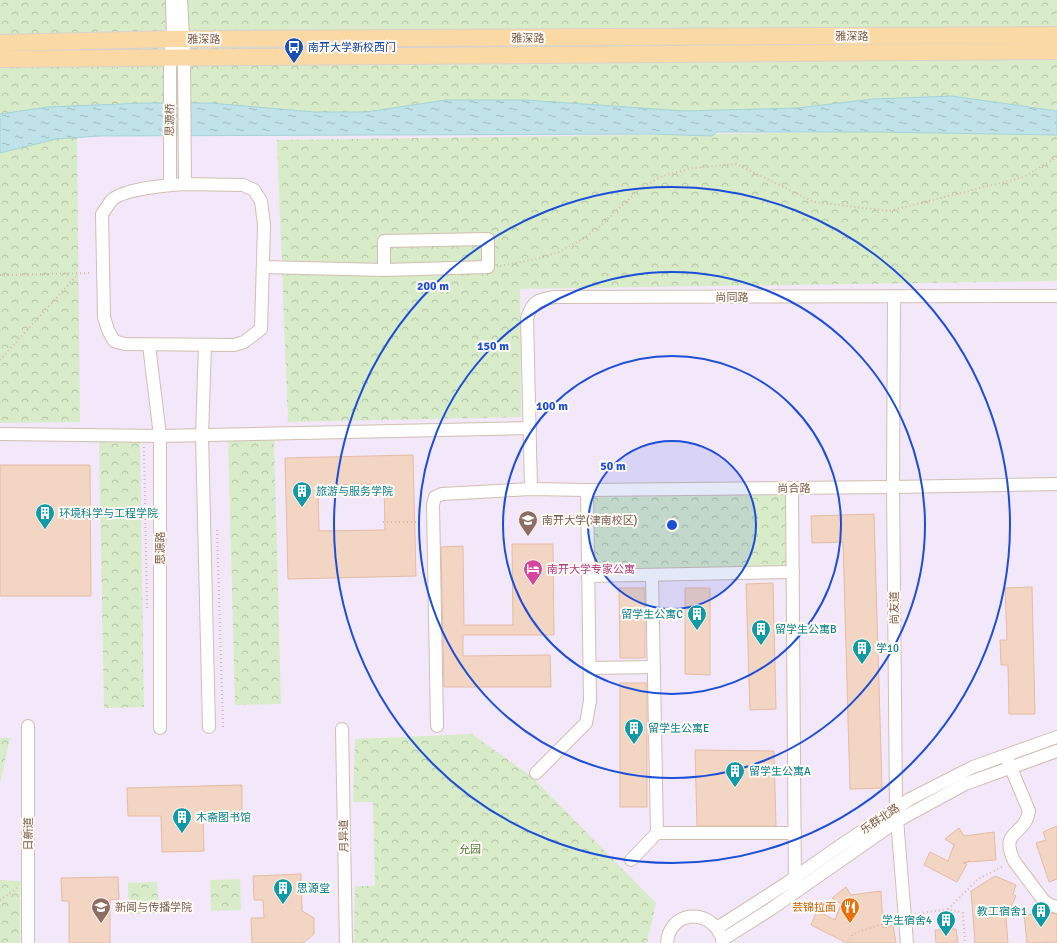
<svg xmlns="http://www.w3.org/2000/svg" width="1057" height="943" font-family="Signika,'Noto Sans SC',sans-serif">
  <style>
    .education { fill: #f3e8fa }
    .forest { fill: url(#forest-crowns) }
    .water { fill: url(#water-ripples); stroke: #a5d3da }
    .building { fill: #f3d5c3; stroke: #e6bba3; fill-rule: evenodd }
    .lines { fill: none; stroke-linecap: round; stroke-linejoin: round }
    .minor-casing { stroke: #d1beb0; stroke-width: 14 }
    .major-casing { stroke: #dad1cd; stroke-width: 18 }
    .path { stroke: #d9b8a5; stroke-width: 2; stroke-dasharray: 1 3; stroke-linecap: butt }
    .minor { stroke: #fff; stroke-width: 12 }
    .major { stroke: #fbd9a5; stroke-width: 16 }
    .ring { fill: none; stroke: #1d4ed8; stroke-width: 2 }
    .labels { text-anchor: middle; dominant-baseline: central; stroke-width: 4; stroke-linejoin: round; paint-order: stroke }
    .street-label { font-size: 11px; fill: #7a5c4d; stroke: #fffaf3 }
    .transit-label { font-size: 11px; fill: #164399; stroke: #fffaf3; text-anchor: start }
    .culture-label { font-size: 11px; fill: #0d838f; stroke: #fffaf3; text-anchor: start }
    .education-label { font-size: 11px; fill: #785e54; stroke: #fffaf3; text-anchor: start }
    .hotel-label { font-size: 11px; fill: #b23c85; stroke: #fffaf3; text-anchor: start }
    .park-label { font-size: 11px; fill: #537a41; stroke: #fffaf3 }
    .food-label { font-size: 11px; fill: #c56008; stroke: #fffaf3; text-anchor: end }
    .centre { fill: #1d4ed8; stroke: #fffaf3; stroke-width: 2 }
    .ring-label { font-size: 12px; text-anchor: middle; font-weight: bold; fill: #1d4ed8; stroke: #fffaf3; stroke-width: 4; stroke-linejoin: round; paint-order: stroke }
  </style>
  <defs>
    <pattern id="forest-crowns" width="20" height="18" patternUnits="userSpaceOnUse"><rect width="20" height="18" fill="#d8ecc9"/><path d="M2 6a3 3 0 1 1 6 0M12 15a3 3 0 1 1 6 0" fill="none" stroke="#b4c2a5"/></pattern>
    <pattern id="water-ripples" width="26" height="14" patternUnits="userSpaceOnUse"><rect width="26" height="14" fill="#bfe3e8"/><path d="M2 4q2-2 4 0t4 0M15 11q2-2 4 0t4 0" fill="none" stroke="#a0bbbe"/></pattern>
  </defs>
  <rect width="100%" height="100%" fill="#fdf6ec"/>
  <path class="education" d="M1057 118V943H0V131Z"/>
  <g class="forest">
    <path d="M0 0H1057V115L0 122Z"/>
    <path d="M1057 129V281L520 289 521 417 288 422 277 140Z"/>
    <path d="M77 137 80 422 0 423V139Z"/>
    <path d="M228 439H274L281 704 235 705Z"/>
    <path d="M99 441H140L144 707 104 708Z"/>
    <path d="M786 495 787 568 594 570 593 497Z"/>
    <path d="M472 734 532 777 656 903 647 943H354L355 886H375L373 802H353L355 739Z"/>
    <path d="M0 738H10L0 783Z"/>
    <path d="M240 879 241 910 211 911 210 880Z"/>
    <path d="M0 880 20 881V943H0Z"/>
    <path d="M157 882 159 913 129 914 128 883Z"/>
  </g>
  <path class="water" d="M952 96 1057 111V135L878 132H717L712 136 650 134 99 136 56 139 0 153V114L48 107 144 103H210L314 112H366L446 100H525L685 111 797 108 873 99Z"/>
  <g class="building">
    <path d="M413 455 416 576 288 579 285 458ZM384 484 385 530 319 531 318 485Z"/>
    <path d="M0 465H90L91 596H0Z"/>
    <path d="M874 514 882 788 850 789 843 542 812 543 811 516Z"/>
    <path d="M512 544H553L554 635H463V656L550 655 551 687H444L441 547 463 546 464 625H513Z"/>
    <path d="M773 583 776 709 750 710 746 584Z"/>
    <path d="M1032 587 1035 714H1009L1008 665H1001L1000 640H1007L1005 588Z"/>
    <path d="M619 588H645V658H620Z"/>
    <path d="M685 588H710V675L685 674Z"/>
    <rect x="620" y="683" width="27" height="124"/>
    <path d="M695 750 774 751 776 826H697Z"/>
    <path d="M242 785V811L203 812 204 851 162 852 161 816H128L127 788Z"/>
    <path d="M1057 826V879L1049 882 1036 843 1046 840 1043 832Z"/>
    <path d="M959 828 964 836 994 832 996 860 969 862V860L968 862 963 863 967 864 957 882 924 865 930 852 948 861 954 845 945 839Z"/>
    <path d="M301 874 302 911 314 918V934L303 943H252L251 918H264L263 900H254L253 876Z"/>
    <path d="M995 876 1016 885 1013 894 1016 896 1006 918 1008 943H975L971 891Z"/>
    <path d="M118 877 119 899 110 900V943H69V901H62L61 878Z"/>
    <path d="M846 887 851 895 881 891 883 928 893 925 896 943H847L811 925 817 911 835 920 841 904 832 898Z"/>
    <path d="M1050 913 1057 914V942L1027 943 1024 915Z"/>
    <path d="M952 926V929H956L958 943H936L935 930H940V927Z"/>
  </g>
  <g class="lines">
    <defs>
      <g id="minor">
        <path d="M181 0 184 57 185 184"/>
        <path d="M185 184 243 185 254 190 261 201 264 225 261 329 244 342 234 345 125 344 114 341 108 330 104 317 102 214C105 210 108 205 111 201 121 189 169 185 185 184Z"/>
        <path d="M170 185V57L173 39 172 0"/>
        <path d="M263 267 384 270 488 267V239L384 241V270"/>
        <path d="M894 297 893 487 896 807 907 943"/>
        <path d="M149 345 160 436V728"/>
        <path d="M205 345 202 435 209 727"/>
        <path d="M0 434 160 436 530 428"/>
        <path d="M792 488 795 892"/>
        <path d="M531 489 527 318C533 301 537 300 554 297L1057 296"/>
        <path d="M652 575 657 833"/>
        <path d="M588 576 793 572"/>
        <path d="M590 668 654 667"/>
        <path d="M28 726V943"/>
        <path d="M437 726 433 505 435 497 442 494 531 489 587 490 893 487 1057 484"/>
        <path d="M342 729 346 943"/>
        <path d="M1008 761 1029 811C1025 837 999 829 1014 861L1044 901 1050 905 1057 907"/>
        <path d="M536 773 586 723 590 701 587 490"/>
        <path d="M631 860 657 833H795"/>
        <path d="M717 928 787 883 834 850 910 799 973 767 1057 737"/>
        <path d="M722 940 771 909 897 821 965 784 1057 751"/>
        <path d="M667 943C669 912 707 907 720 934"/>
      </g>
      <g id="major">
        <path d="M0 43 173 39 1057 35"/>
        <path d="M0 59 1057 51"/>
      </g>
    </defs>
    <use href="#minor" class="minor-casing"/>
    <use href="#major" class="major-casing"/>
    <g class="path">
      <path d="M500 266 536 259 559 252 584 238 599 227 641 188 663 176 693 168 736 164 814 202 889 211 1024 177 1057 157"/>
      <path d="M0 275 92 273"/>
      <path d="M0 360 78 274"/>
      <path d="M144 447 147 608"/>
      <path d="M383 522H422"/>
      <path d="M217 530 223 727"/>
      <path d="M0 900 17 888"/>
      <path d="M948 909 978 879 1004 866"/>
      <path d="M915 914 948 909 963 913 965 943"/>
      <path d="M848 943 853 934 893 920"/>
    </g>
    <use href="#minor" class="minor"/>
    <use href="#major" class="major"/>
  </g>
  <circle cx="672" cy="525" r="84" fill="#1d4ed8" fill-opacity=".12"/>
  <g class="ring">
    <circle cx="672" cy="525" r="84"/>
    <circle cx="672" cy="525" r="169"/>
    <circle cx="672" cy="525" r="253"/>
    <circle cx="672" cy="525" r="338"/>
  </g>
  <defs>
    <symbol id="bus-pin" viewBox="-11 -11 22 30"><path d="M0 17L-7.5 6A9.5 9.5 0 1 1 7.5 6Z" fill="#1a4fb4" stroke="#fffaf3"/><path d="M-5-6H5V4H4V6H2V4H-2V6H-4V4H-5ZM-3.5-4V0h7V-4ZM-3.5 1.2v1.5H-2V1.2ZM2 1.2v1.5H3.5V1.2Z" fill="#fff"/></symbol>
    <symbol id="building-pin" viewBox="-11 -11 22 30"><path d="M0 17L-7.5 6A9.5 9.5 0 1 1 7.5 6Z" fill="#0f9aa8" stroke="#fffaf3"/><path d="M-4-6H4V6H1V3H-1V6H-4ZM-2.5-4.3h1.7v1.8h-1.7ZM.8-4.3h1.7v1.8H.8ZM-2.5-1h1.7V.8h-1.7ZM.8-1h1.7V.8H.8Z" fill="#fff"/></symbol>
    <symbol id="university-pin" viewBox="-11 -11 22 30"><path d="M0 17L-7.5 6A9.5 9.5 0 1 1 7.5 6Z" fill="#8d6e63" stroke="#fffaf3"/><path d="M0-5L7-2L0 1L-7-2ZM-4 1L0 2.5L4 1V4Q0 6-4 4Z" fill="#fff"/></symbol>
    <symbol id="hotel-pin" viewBox="-11 -11 22 30"><path d="M0 17L-7.5 6A9.5 9.5 0 1 1 7.5 6Z" fill="#d1479c" stroke="#fffaf3"/><path d="M-6-4.5h1.5V1H6V5H4.5V3h-9V5H-6ZM-4 0a1.8 1.8 0 1 1 3.6 0ZM.5 0V-2.5h3Q6-2.5 6 0Z" fill="#fff"/></symbol>
    <symbol id="restaurant-pin" viewBox="-11 -11 22 30"><path d="M0 17L-7.5 6A9.5 9.5 0 1 1 7.5 6Z" fill="#e8710a" stroke="#fffaf3"/><path d="M-5-6h1v4h1v-4h1v4h1v-4h1v5L-1.5 .5V6h-2V.5L-5-1ZM5-6V6H3V1.5H1.5Q1.5-4 5-6Z" fill="#fff"/></symbol>
  </defs>
  <g fill-rule="evenodd">
    <use href="#bus-pin" x="283" y="36" width="22" height="30"/>
    <use href="#building-pin" x="291" y="480" width="22" height="30"/>
    <use href="#building-pin" x="34" y="502" width="22" height="30"/>
    <use href="#university-pin" x="517" y="509" width="22" height="30"/>
    <use href="#hotel-pin" x="522" y="558" width="22" height="30"/>
    <use href="#building-pin" x="686" y="603" width="22" height="30"/>
    <use href="#building-pin" x="750" y="618" width="22" height="30"/>
    <use href="#building-pin" x="851" y="637" width="22" height="30"/>
    <use href="#building-pin" x="623" y="717" width="22" height="30"/>
    <use href="#building-pin" x="724" y="760" width="22" height="30"/>
    <use href="#building-pin" x="171" y="806" width="22" height="30"/>
    <use href="#building-pin" x="272" y="877" width="22" height="30"/>
    <use href="#university-pin" x="90" y="896" width="22" height="30"/>
    <use href="#restaurant-pin" x="839" y="896" width="22" height="30"/>
    <use href="#building-pin" x="1030" y="900" width="22" height="30"/>
    <use href="#building-pin" x="935" y="909" width="22" height="30"/>
  </g>
  <g class="labels">
    <g class="street-label">
      <text x="852" y="36">雅深路</text>
      <text x="528" y="38">雅深路</text>
      <text x="204" y="39">雅深路</text>
      <text transform="translate(170 120) rotate(-89)">思源桥</text>
      <text x="732" y="297">尚同路</text>
      <text x="794" y="488">尚合路</text>
      <text transform="translate(160 548) rotate(-90)">思源路</text>
      <text transform="translate(894 608) rotate(-90)">尚友道</text>
      <text transform="translate(880 819) rotate(-34)">乐群北路</text>
      <text transform="translate(28 834) rotate(-90)">日新道</text>
      <text transform="translate(344 836) rotate(-91)">月异道</text>
    </g>
    <g class="transit-label">
      <text x="308" y="47">南开大学新校西门</text>
    </g>
    <g class="culture-label">
      <text x="316" y="491">旅游与服务学院</text>
      <text x="59" y="513">环境科学与工程学院</text>
      <text x="683" y="614" text-anchor="end">留学生公寓C</text>
      <text x="775" y="629">留学生公寓B</text>
      <text x="876" y="648">学10</text>
      <text x="648" y="728">留学生公寓E</text>
      <text x="749" y="771">留学生公寓A</text>
      <text x="196" y="817">木斋图书馆</text>
      <text x="297" y="888">思源堂</text>
      <text x="1027" y="911" text-anchor="end">教工宿舍1</text>
      <text x="932" y="920" text-anchor="end">学生宿舍4</text>
    </g>
    <g class="education-label">
      <text x="542" y="520">南开大学(津南校区)</text>
      <text x="115" y="907">新闻与传播学院</text>
    </g>
    <g class="hotel-label">
      <text x="547" y="569">南开大学专家公寓</text>
    </g>
    <g class="park-label">
      <text x="470" y="849">允园</text>
    </g>
    <g class="food-label">
      <text x="836" y="907">芸锦拉面</text>
    </g>
  </g>
  <circle cx="672" cy="525" r="6" class="centre"/>
  <g class="ring-label">
    <text x="433" y="290">200 m</text>
    <text x="493" y="350">150 m</text>
    <text x="552" y="410">100 m</text>
    <text x="613" y="470">50 m</text>
  </g>
</svg>
